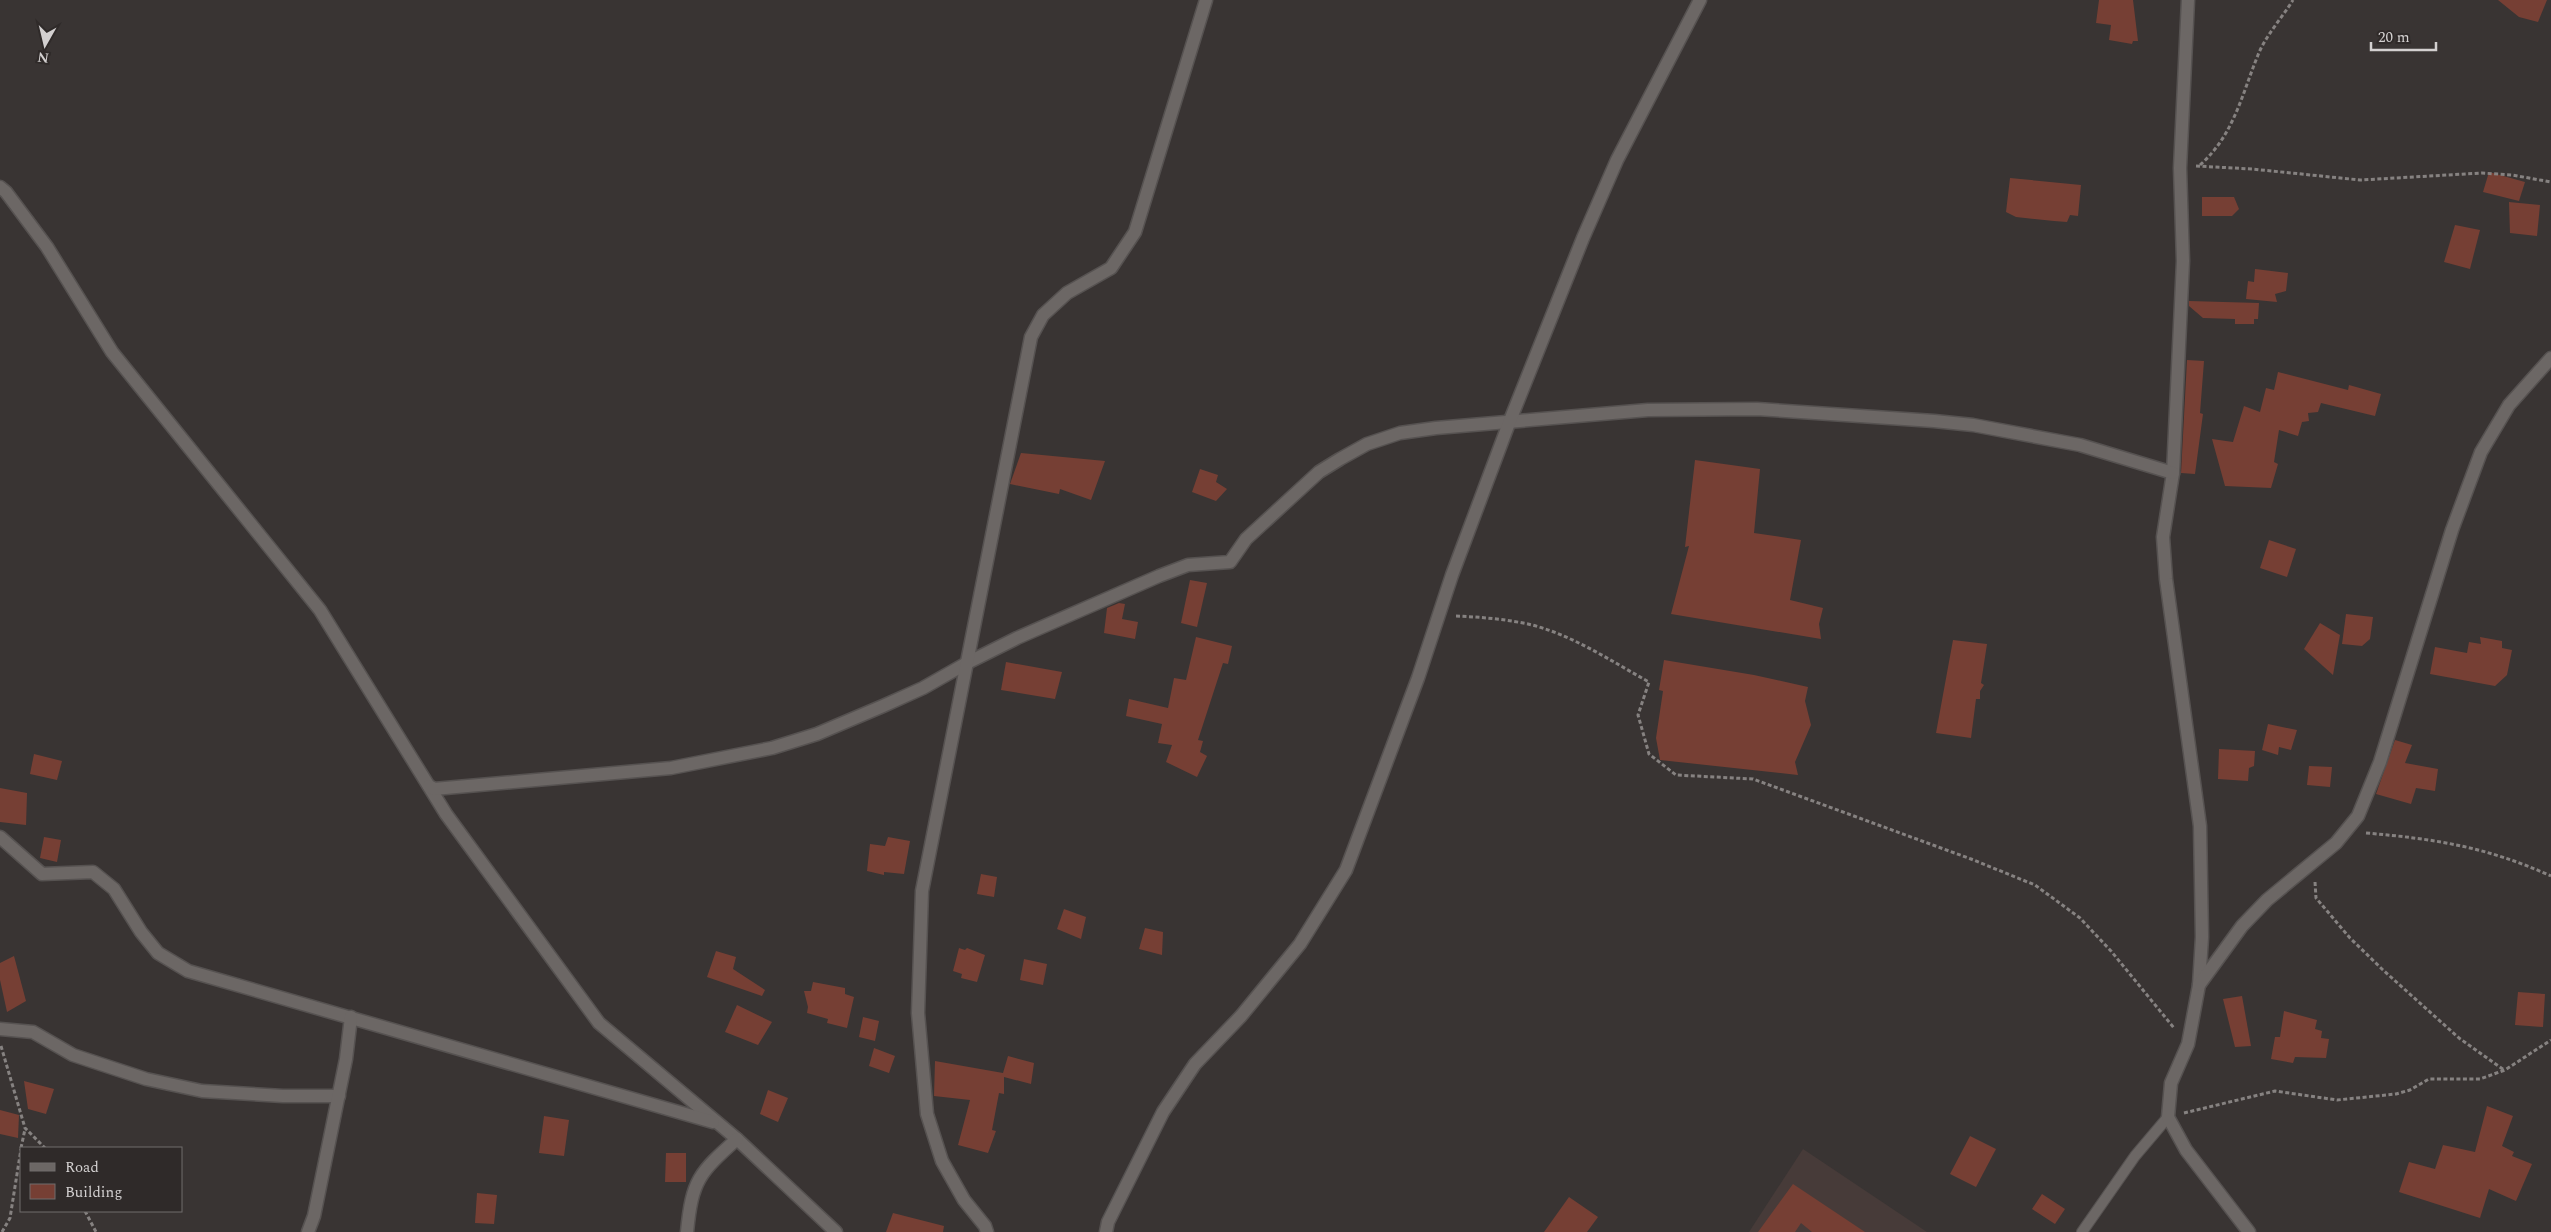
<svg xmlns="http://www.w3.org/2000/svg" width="2551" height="1232" font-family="Spectral,serif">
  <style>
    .built { fill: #473b39 }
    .building { fill: #763f34 }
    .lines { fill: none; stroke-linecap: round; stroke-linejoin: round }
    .service-casing { stroke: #565251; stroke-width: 12 }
    .minor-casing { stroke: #565251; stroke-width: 15 }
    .path { stroke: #868281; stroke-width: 3; stroke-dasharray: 4 2.5; stroke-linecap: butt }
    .service { stroke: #6c6765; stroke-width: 10 }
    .minor { stroke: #6c6765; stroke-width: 12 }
  </style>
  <rect width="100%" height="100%" fill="#393433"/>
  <path class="built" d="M1803 1149 1927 1232H1749Z"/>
  <g class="building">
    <path d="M2099 0H2133L2138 41H2133L2132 44 2109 40 2111 25 2096 23Z"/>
    <path d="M2498 0H2547L2538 22 2519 17Z"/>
    <path d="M2489 172 2525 182 2519 201 2483 192Z"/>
    <path d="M2010 178 2081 185 2078 216 2070 215 2067 222 2054 221 2016 217 2006 212Z"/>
    <path d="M2202 197H2234L2239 209 2232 216H2202Z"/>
    <path d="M2509 202 2540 205 2537 236 2510 233Z"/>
    <path d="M2455 225 2480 230 2470 269 2444 262Z"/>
    <path d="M2255 269 2288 273 2286 291 2275 294 2277 302 2246 299 2248 281 2254 282Z"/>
    <path d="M2189 301 2259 303 2258 319H2254V324H2235V319L2203 318 2189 306Z"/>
    <path d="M2187 360 2204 361 2200 413 2203 414 2195 474 2181 473Z"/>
    <path d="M2278 372 2348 390 2349 385 2381 394 2375 416 2321 403 2318 412 2308 413 2309 421 2302 422 2298 436 2279 430 2274 462 2278 464 2271 488 2225 486 2212 439 2233 442 2244 406 2260 412 2266 388 2274 390Z"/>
    <path d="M1021 453 1105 461 1091 500 1060 489 1059 494 1010 484Z"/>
    <path d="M1695 460 1760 469 1754 533 1801 540 1790 600 1823 608 1819 624 1821 639 1671 614 1689 546 1685 547Z"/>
    <path d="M1200 469 1218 475 1216 482 1227 489 1216 501 1192 492Z"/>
    <path d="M2269 540 2296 549 2287 577 2260 568Z"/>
    <path d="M1190 580 1207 583 1197 627 1181 623Z"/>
    <path d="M1119 603 1125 604 1122 619 1138 622 1135 639 1104 633 1107 608Z"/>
    <path d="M2346 614 2373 617 2370 639 2362 646 2342 644Z"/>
    <path d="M2320 623 2340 635 2333 675 2304 649Z"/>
    <path d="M1196 637 1232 646 1228 664 1223 663 1198 740 1203 741 1200 752 1207 756 1197 777 1166 762 1172 745 1158 743 1162 724 1126 716 1129 699 1168 708 1174 678 1186 680Z"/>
    <path d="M2480 637 2502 641V648L2512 650 2507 675 2495 686 2430 674 2435 647 2467 653 2469 642 2481 644Z"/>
    <path d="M1953 640 1987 644 1981 683 1984 685 1980 691V699H1976L1971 738 1936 733Z"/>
    <path d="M1664 660 1754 675 1808 687 1805 701 1811 725 1795 762 1798 775 1660 760 1656 738 1663 691 1659 690Z"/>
    <path d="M1006 662 1062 672 1055 699 1001 690Z"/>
    <path d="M2268 724 2297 730 2291 750 2279 747 2278 755 2262 750Z"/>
    <path d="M2395 740 2412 745 2405 763 2438 769 2435 791 2416 788 2411 804 2376 794Z"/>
    <path d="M2219 749 2255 751 2254 766 2249 768 2248 781 2218 779Z"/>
    <path d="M34 754 62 761 57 780 30 774Z"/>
    <path d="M2309 766 2332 767 2330 787 2307 785Z"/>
    <path d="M0 788 27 793 26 825 0 822Z"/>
    <path d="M44 837 61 840 57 862 40 858Z"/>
    <path d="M888 837 910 841 904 874 884 872V875L867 871 870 844 885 846Z"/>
    <path d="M981 874 997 877 994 897 977 894Z"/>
    <path d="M1064 909 1086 917 1081 939 1057 929Z"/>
    <path d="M1145 928 1163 932 1162 955 1139 949Z"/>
    <path d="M959 948 965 950 967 948 985 955 977 982 961 978 962 974 953 971Z"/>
    <path d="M716 951 736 957 733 969 765 990 762 996 707 977Z"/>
    <path d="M14 956 26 1001 7 1012 0 980V963Z"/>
    <path d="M1024 959 1047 964 1043 985 1020 980Z"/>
    <path d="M813 982 845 988V994L854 997 847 1028 827 1023 828 1019 807 1013 808 1007 804 991H811Z"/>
    <path d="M2518 992 2545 994 2543 1027 2515 1025Z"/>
    <path d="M2242 996 2251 1046 2235 1047 2223 999Z"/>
    <path d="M737 1005 772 1022 758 1045 725 1032Z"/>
    <path d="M2284 1011 2317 1020 2315 1029 2322 1031 2321 1038 2329 1039 2326 1058 2295 1057 2293 1063 2271 1059 2275 1037H2280Z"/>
    <path d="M863 1017 879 1021 875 1041 859 1037Z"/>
    <path d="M874 1048 895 1056 889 1073 869 1066Z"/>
    <path d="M1008 1056 1034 1063 1031 1084 1004 1077V1094L999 1093 992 1130 996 1131 988 1153 958 1145 970 1100 934 1096 935 1061 1003 1073Z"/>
    <path d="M24 1081 54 1089 46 1114 28 1109Z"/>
    <path d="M768 1090 788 1098 778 1122 760 1114Z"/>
    <path d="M2487 1106 2513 1116 2502 1146 2514 1152 2512 1156 2532 1164 2516 1201 2489 1189 2480 1218 2399 1192 2409 1162 2435 1169 2443 1145 2475 1152Z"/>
    <path d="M0 1110 19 1115 18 1138 0 1134Z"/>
    <path d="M544 1116 569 1120 564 1156 539 1153Z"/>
    <path d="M1970 1136 1996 1149 1976 1187 1950 1174Z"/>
    <path d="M666 1153H686V1182H665Z"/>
    <path d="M1793 1184 1865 1232H1812L1801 1223 1795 1232H1758Z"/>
    <path d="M477 1193 497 1195 494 1224 475 1223Z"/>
    <path d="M2042 1194 2065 1209 2055 1224 2032 1209Z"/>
    <path d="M1569 1197 1598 1217 1587 1232H1544Z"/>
    <path d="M893 1213 944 1226 943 1232H886Z"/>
  </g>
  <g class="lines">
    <defs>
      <path id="service" d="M2082 1232 2135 1156 2168 1117"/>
      <g id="minor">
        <path d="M2188 0 2180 168 2183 261 2173 473 2163 537 2166 579 2200 826 2202 937 2199 985 2188 1044 2171 1083 2168 1117 2186 1150 2249 1232"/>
        <path d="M0 187 6 192 47 247 112 352 320 610 446 814 599 1023 737 1139 836 1232"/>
        <path d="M429 786 434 789 671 768 772 748 817 734 883 706 923 688 967 663 1017 638 1159 576 1188 565 1230 562 1246 539 1319 472 1340 459 1367 444 1400 433 1436 428 1648 410 1757 409 1934 421 1973 425 2080 445 2173 473"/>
        <path d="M0 837 42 874 93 872 114 889 141 932 158 953 188 971 713 1122"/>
        <path d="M2199 985 2242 926 2267 900 2336 843 2358 816 2380 762 2452 530 2481 452 2509 405 2551 358"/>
        <path d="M0 1029 33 1032 73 1055 146 1079 202 1091 283 1096H339"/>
        <path d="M308 1232 314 1216 346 1059 351 1017"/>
        <path d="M687 1232C692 1180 699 1173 737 1139"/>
        <path d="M987 1232 985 1226 964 1200 942 1161 927 1114 918 1013 922 891 1031 337 1043 315 1067 293 1111 268 1135 232 1206 0"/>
        <path d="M1106 1232 1108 1222 1163 1112 1195 1064 1241 1016 1300 944 1346 870 1418 678 1452 575 1509 423 1583 238 1617 160 1700 0"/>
      </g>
    </defs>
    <use href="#service" class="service-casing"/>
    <use href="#minor" class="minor-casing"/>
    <g class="path">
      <path d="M2200 165C2234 135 2242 94 2258 55 2266 35 2282 18 2293 0"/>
      <path d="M2196 166 2252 169 2360 180 2482 173 2512 175 2551 182"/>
      <path d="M1456 616C1480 617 1504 619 1528 624 1571 634 1611 661 1649 682L1638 715 1649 754 1676 775 1753 779 1971 859 2035 885 2080 918 2111 951 2174 1028"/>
      <path d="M2366 833C2436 839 2487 847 2551 876"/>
      <path d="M2315 882 2316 898 2350 938 2383 970 2459 1038 2504 1070"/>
      <path d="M1 1046 25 1128 45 1148"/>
      <path d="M2184 1113 2275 1091 2337 1100 2396 1094 2410 1090 2429 1079H2480L2505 1070 2551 1040"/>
      <path d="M21 1148 25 1129"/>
      <path d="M85 1211 96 1232"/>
      <path d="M2 1232 10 1218 21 1149"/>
    </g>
    <use href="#service" class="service"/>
    <use href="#minor" class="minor"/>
  </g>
  <rect x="20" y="1147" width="162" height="65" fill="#2f2a29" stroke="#716c6c"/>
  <rect x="30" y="1163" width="25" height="8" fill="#6c6765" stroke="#716c6c"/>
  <text x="65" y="1172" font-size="15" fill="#d3d0d0">Road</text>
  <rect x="30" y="1184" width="25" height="15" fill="#763f34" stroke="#716c6c"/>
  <text x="65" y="1197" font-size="15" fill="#d3d0d0">Building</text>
  <g transform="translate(45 45) rotate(188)" stroke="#2f2a29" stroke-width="4" paint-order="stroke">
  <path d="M0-4L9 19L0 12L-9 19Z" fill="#d3d0d0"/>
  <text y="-8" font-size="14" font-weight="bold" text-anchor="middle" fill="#d3d0d0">N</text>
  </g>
  <path d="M2371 42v8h65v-8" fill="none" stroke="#d3d0d0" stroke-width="2.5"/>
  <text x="2378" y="42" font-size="15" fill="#d3d0d0" stroke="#2f2a29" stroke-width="4" paint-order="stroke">20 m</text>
</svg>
